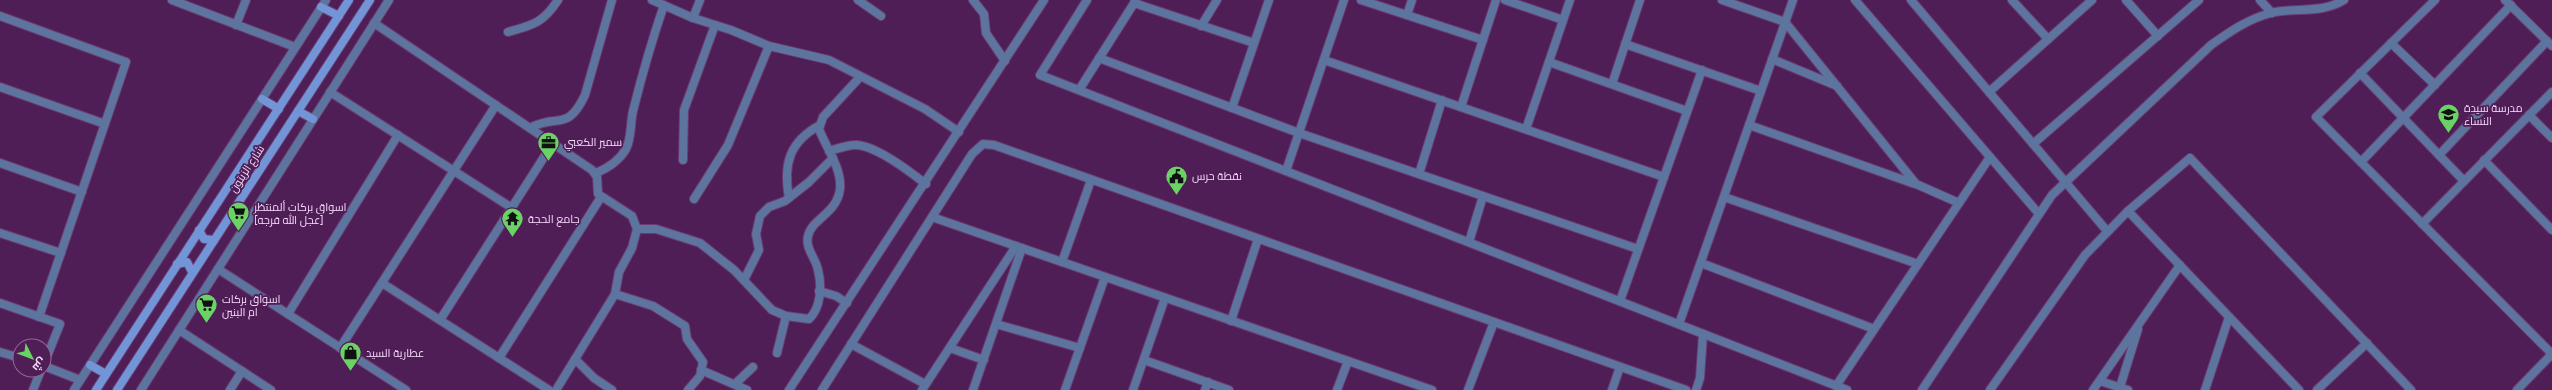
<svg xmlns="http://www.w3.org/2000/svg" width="2552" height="390" font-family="Karla,Cairo,sans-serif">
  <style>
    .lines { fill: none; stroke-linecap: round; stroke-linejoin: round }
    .street-casing { stroke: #6a3c70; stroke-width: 10 }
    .secondary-casing { stroke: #6a3c70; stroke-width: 10 }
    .street { stroke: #5d749e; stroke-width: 8 }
    .secondary { stroke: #7295d8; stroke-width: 8 }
    .labels { text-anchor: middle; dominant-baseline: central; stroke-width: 3.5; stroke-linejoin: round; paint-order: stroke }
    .poi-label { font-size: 11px; fill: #f7dafb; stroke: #4f1e56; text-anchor: start }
    .street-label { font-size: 11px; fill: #f7dafb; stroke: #4f1e56 }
  </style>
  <rect width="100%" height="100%" fill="#4f1e56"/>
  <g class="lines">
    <defs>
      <g id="street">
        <path d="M172 0 295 47"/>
        <path d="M652 0 693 18 731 30 769 46 829 60 925 109 959 132"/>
        <path d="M858 0 881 16"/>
        <path d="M973 0 984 14 986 33 1005 61"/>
        <path d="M1087 0 1040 75 1847 390"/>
        <path d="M1361 0 1483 40"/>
        <path d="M1505 0 1563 20"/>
        <path d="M1722 0 1785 22 1916 184 1959 203"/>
        <path d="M1855 0 2039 214"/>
        <path d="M1911 0 2107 231"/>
        <path d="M2012 0 2048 39"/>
        <path d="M2126 0 2158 36"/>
        <path d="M2260 0 2272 13"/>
        <path d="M2435 0 2316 117 2552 354"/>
        <path d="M2505 0 2552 46"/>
        <path d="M1134 3 1254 43"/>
        <path d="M1407 15 1412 0"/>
        <path d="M0 16 126 62 39 317"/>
        <path d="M693 18 700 0"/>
        <path d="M374 23 592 170 597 177 598 194 632 216 637 229 632 248 619 272 615 294 556 390"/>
        <path d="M236 25 246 0"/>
        <path d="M1201 26 1217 0"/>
        <path d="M508 32C533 25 543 23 558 0"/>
        <path d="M2391 43 2435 85"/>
        <path d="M1625 44 1761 91"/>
        <path d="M1099 58 1299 133 1638 249"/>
        <path d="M1772 59 1837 86"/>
        <path d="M1324 60 1664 177"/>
        <path d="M1549 62 1687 111"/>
        <path d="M2360 73 2464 181"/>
        <path d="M1612 84 1640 0"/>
        <path d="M0 87 105 124"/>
        <path d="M1079 90 1136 0"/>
        <path d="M330 92 512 208"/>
        <path d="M1989 92 2092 0"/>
        <path d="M1461 107 1496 0"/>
        <path d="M1232 108 1269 0"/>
        <path d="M2529 115 2552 138"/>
        <path d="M1749 125 1915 184"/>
        <path d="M530 128C557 113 567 133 585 95L612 0"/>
        <path d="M1526 129 1570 0"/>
        <path d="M2033 144 2199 0"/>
        <path d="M829 151C837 149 849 144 857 145 878 147 909 171 926 184"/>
        <path d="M2439 155 2547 41"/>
        <path d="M683 160 684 110 715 25"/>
        <path d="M2484 160 2552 230"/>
        <path d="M2361 162 2511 5"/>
        <path d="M0 163 82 192"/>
        <path d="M1286 171 1344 0"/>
        <path d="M596 173C608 168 619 161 626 149 632 137 630 124 633 111 642 75 652 40 664 5"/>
        <path d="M1419 174 1442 100"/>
        <path d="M1724 197 1918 264"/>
        <path d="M789 198C783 164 789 142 820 125"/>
        <path d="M694 199 728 145 769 46"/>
        <path d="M2128 211 2299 390"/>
        <path d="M932 217 1432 390"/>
        <path d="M2422 224 2552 92"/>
        <path d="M637 229H656L700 243 734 270 772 310 786 316 809 319C821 308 822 286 818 270 816 258 805 249 808 236 812 218 837 214 840 189 842 168 826 148 819 129L823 117 860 77"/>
        <path d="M0 233 61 253"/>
        <path d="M1469 242 1483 196"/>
        <path d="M1062 262 1091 180"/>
        <path d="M1701 263 1874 329"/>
        <path d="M218 269 406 390"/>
        <path d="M744 280 759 250 756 234 760 216 769 207 785 201 809 182 833 158"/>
        <path d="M382 283 549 390"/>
        <path d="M819 291 836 296 847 303"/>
        <path d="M615 294 653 306 685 326 687 339 703 362 700 376 688 390"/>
        <path d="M1620 301 1702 70"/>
        <path d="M0 303 60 324 44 364"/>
        <path d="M288 314 398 135"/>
        <path d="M440 320 553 143"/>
        <path d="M1231 321 1258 239"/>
        <path d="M996 324 1080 348"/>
        <path d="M1679 324 1793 0"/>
        <path d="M179 330 271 390"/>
        <path d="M851 344 925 384"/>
        <path d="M340 348 496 105"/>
        <path d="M950 348 984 360"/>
        <path d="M0 352 20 358"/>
        <path d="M777 353 786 316"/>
        <path d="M499 358 601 197"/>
        <path d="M575 359 594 378 612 390"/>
        <path d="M1144 360 1229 390"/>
        <path d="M44 366 80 380"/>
        <path d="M701 370 747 390"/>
        <path d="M2100 381 2128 390"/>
        <path d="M735 384 753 367"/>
        <path d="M1836 386 1990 157"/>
        <path d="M2120 387 2138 329"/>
        <path d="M33 390 41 370"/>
        <path d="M74 390 326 0"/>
        <path d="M141 390 389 0"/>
        <path d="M230 390 242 371"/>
        <path d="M789 390 1044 0"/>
        <path d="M822 390 972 154 983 144 994 145 1686 390"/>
        <path d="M922 390 1016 246"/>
        <path d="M973 390 1022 248"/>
        <path d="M1065 390 1105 277"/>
        <path d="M1133 390 1165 298"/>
        <path d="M1205 390 1208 382"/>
        <path d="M1337 390 1348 361"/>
        <path d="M1468 390 1494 322"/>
        <path d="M1612 390 1620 367"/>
        <path d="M1696 390 1700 378 1703 334"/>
        <path d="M1922 390 2052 195 2211 45C2231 31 2248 19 2271 13 2295 7 2322 14 2344 0"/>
        <path d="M1990 390 2085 255 2128 211 2190 158 2411 390"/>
        <path d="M2093 390 2180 265"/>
        <path d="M2205 390 2229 317"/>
        <path d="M2317 390 2367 343"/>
        <path d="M2517 390 2552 354"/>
      </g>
      <g id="secondary">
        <path d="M321 7 339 16"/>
        <path d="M262 99 279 109"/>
        <path d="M298 111 313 119"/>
        <path d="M199 230 204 239 214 240"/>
        <path d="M177 264 187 262 192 272"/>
        <path d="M90 365 106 374"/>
        <path d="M96 390 349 0"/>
        <path d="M117 390 370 0"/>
      </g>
    </defs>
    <use href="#street" class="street-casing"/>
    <use href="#secondary" class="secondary-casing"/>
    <use href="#street" class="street"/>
    <use href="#secondary" class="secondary"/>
  </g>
  <defs>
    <symbol id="school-pin" viewBox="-11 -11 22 30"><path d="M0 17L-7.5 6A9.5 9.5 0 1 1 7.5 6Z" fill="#69d464" stroke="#4f1e56"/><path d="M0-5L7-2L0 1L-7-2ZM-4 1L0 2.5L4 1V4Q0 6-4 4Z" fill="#111"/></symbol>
    <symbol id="office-pin" viewBox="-11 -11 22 30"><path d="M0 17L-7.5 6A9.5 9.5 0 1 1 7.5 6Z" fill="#69d464" stroke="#4f1e56"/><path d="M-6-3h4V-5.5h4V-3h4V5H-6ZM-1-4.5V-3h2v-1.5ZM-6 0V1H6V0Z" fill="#111"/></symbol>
    <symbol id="civic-pin" viewBox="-11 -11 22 30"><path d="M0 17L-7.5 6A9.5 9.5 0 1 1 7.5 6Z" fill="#69d464" stroke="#4f1e56"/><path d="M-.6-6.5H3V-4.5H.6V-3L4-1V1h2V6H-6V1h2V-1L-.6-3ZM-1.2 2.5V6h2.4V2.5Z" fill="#111"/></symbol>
    <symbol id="supermarket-pin" viewBox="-11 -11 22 30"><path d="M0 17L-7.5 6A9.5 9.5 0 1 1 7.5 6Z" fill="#69d464" stroke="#4f1e56"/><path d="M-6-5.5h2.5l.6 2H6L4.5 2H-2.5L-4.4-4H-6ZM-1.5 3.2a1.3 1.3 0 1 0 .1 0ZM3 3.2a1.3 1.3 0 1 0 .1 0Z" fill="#111"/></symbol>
    <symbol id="temple-pin" viewBox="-11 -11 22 30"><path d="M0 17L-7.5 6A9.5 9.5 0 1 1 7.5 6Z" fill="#69d464" stroke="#4f1e56"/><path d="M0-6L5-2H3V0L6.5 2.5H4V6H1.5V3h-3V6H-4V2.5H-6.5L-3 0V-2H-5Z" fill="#111"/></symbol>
    <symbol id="shop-pin" viewBox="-11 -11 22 30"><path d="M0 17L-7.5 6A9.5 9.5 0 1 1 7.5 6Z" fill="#69d464" stroke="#4f1e56"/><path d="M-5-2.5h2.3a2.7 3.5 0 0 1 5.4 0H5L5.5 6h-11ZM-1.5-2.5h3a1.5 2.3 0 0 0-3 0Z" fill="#111"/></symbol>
  </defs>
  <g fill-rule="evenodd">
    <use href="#school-pin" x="2436" y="102" width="25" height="34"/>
    <use href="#office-pin" x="536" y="130" width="25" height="34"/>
    <use href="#civic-pin" x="1164" y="164" width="25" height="34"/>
    <use href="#supermarket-pin" x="226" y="200" width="25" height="34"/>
    <use href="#temple-pin" x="500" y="206" width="25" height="34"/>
    <use href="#supermarket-pin" x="194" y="292" width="25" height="34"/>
    <use href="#shop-pin" x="338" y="340" width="25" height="34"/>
  </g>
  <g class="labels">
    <g class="poi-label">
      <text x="2464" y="108">مدرسة سيدة<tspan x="2464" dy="13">النساء</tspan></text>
      <text x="564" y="142">سمير الكعبي</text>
      <text x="1192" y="176">نقطة حرس</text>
      <text x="254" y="207">اسواق بركات ألمنتظر<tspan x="254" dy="13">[عجل الله فرجه]</tspan></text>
      <text x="528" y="219">جامع الحجة</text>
      <text x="222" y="299">اسواق بركات<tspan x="222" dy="13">ام البنين</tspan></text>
      <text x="366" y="353">عطارية السيد</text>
    </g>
    <g class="street-label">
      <text transform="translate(247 169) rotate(-57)">شارع الزيتون</text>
    </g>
  </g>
  <g transform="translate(32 358) rotate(132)"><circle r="19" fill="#4f1e56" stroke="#926998"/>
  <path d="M0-3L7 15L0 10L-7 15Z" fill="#69d464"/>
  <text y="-6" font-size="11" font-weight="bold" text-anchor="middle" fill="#f7dafb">ش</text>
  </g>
</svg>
